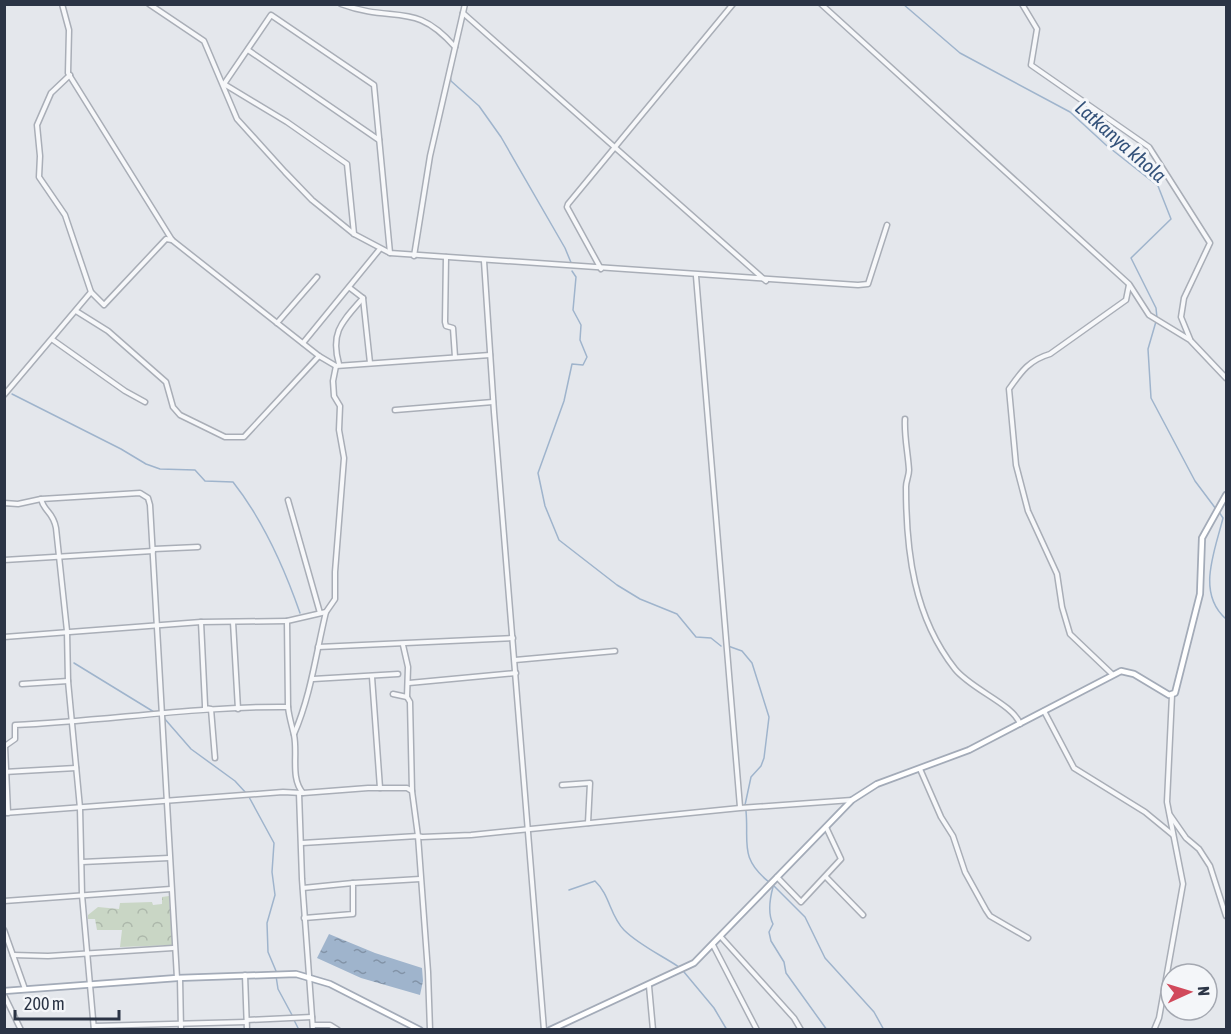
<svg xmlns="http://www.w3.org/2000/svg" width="1231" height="1034" font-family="'Asap Condensed',sans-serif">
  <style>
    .forest { fill: url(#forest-crowns) }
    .water { fill: url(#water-ripples) }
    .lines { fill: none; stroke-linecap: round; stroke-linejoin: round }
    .stream { stroke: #9fb4cc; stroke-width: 1.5 }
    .minor-casing { stroke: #a9aeb7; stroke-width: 7 }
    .major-casing { stroke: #a3abb8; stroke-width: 8 }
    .minor { stroke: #f7f8fa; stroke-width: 4 }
    .major { stroke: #fff; stroke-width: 4.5 }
    .labels { text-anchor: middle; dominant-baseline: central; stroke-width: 6; stroke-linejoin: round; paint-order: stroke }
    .water-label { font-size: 20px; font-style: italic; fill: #34527a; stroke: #f4f6f9 }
  </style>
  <defs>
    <pattern id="forest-crowns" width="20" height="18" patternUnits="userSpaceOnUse" patternTransform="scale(1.5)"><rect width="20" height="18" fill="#c9d6c5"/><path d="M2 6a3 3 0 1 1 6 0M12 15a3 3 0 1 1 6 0" fill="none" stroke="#adb8ab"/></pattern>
    <pattern id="water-ripples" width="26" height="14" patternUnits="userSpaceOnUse" patternTransform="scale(1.5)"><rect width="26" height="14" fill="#9fb4cc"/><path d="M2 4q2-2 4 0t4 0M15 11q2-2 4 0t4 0" fill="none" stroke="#8293a7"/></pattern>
  </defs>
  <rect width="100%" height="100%" fill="#e4e7ec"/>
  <path class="forest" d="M169 896 173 945 120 947 122 930H97L95 919H88V915L98 907 119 909 120 903 152 902 153 905 162 904V897Z"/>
  <path class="water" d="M329 934 375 953 422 968 423 981 420 995 361 978 317 958Z"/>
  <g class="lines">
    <g class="stream">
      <path d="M903 4 960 53 1070 112 1106 145 1158 186 1171 219 1131 258 1156 308 1157 318 1148 349 1151 398 1195 481 1216 509"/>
      <path d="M450 76 451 81 479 106 501 137 565 248 572 265"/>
      <path d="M572 271 576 277 573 310 581 325 580 340 587 357 583 365 572 364 564 401 538 473 545 506 559 540 617 585 640 599 677 614 696 637 711 638 721 646"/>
      <path d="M12 394 121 449 146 464 160 469 195 470 205 481 233 482C263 520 284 567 300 613"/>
      <path d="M1219 512 1223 518C1215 551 1196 593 1226 619"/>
      <path d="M728 646 742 651 752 663 769 717 764 758 761 766 751 777 745 805"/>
      <path d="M74 663 154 712"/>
      <path d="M164 718 191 749 235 781 246 793"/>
      <path d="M249 797 274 843 272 872 275 895 267 923 268 952 276 971"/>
      <path d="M746 811C749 843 739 858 769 882"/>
      <path d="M773 885 805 917 825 958 874 1012 884 1030"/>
      <path d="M773 887C770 898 768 914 773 924L769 932 771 941 784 962 786 973 827 1030"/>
      <path d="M569 890 595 881C610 895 610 916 624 930 639 945 661 955 679 967"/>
      <path d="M684 972 714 1008 727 1030"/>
      <path d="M276 976 278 989 292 1015"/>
      <path d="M294 1020 299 1030"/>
    </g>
    <defs>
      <g id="minor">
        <path d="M62 4 69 30 68 73 172 240 319 356 336 366 333 381 334 396 340 406 339 430 344 458 335 572V599L326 612 287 621 288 707"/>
        <path d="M149 4 204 41 237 119 285 172 312 200 354 234 390 253 858 285 868 284 887 225"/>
        <path d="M341 4C395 24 414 0 455 47"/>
        <path d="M821 4 1129 284 1149 315 1190 340 1226 378"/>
        <path d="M1022 4 1037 29 1031 65 1149 147 1210 243 1184 298 1181 317 1190 339"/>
        <path d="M463 13 766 281"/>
        <path d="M248 50 379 140"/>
        <path d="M70 75 51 93 37 125 40 156 39 177 65 215 91 292 104 305 166 239 172 240"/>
        <path d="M354 234 347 164 287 122 224 84 271 15 374 85 390 253"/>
        <path d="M414 256 430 156 465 4"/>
        <path d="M446 257 445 322 446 326 453 328 455 357"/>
        <path d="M484 261 494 412 544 1030"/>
        <path d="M601 269 567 207 568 204 733 4"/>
        <path d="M696 276 740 807"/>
        <path d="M350 288 363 298 370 363"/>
        <path d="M76 311 108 331 166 382 173 407 180 415 225 437H244L319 356"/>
        <path d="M277 323 317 277"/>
        <path d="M53 340 125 391 145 402"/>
        <path d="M303 343 379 250"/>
        <path d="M339 364C330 332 342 322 363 298"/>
        <path d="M336 366 490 355"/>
        <path d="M4 395 91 292"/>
        <path d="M395 410 493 402"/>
        <path d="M905 419C904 436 908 453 909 470 909 476 906 481 906 487 906 552 914 617 955 669 972 690 1013 704 1020 724"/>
        <path d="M41 499 140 493 148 498 150 505 177 978"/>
        <path d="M288 500 320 613"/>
        <path d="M4 503 18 504 41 499C44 512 53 511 56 528L67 631 68 681 80 808 82 895 94 1030"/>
        <path d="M154 549 198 547"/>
        <path d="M4 560 153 551"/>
        <path d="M201 622 205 705V708L211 709 215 758"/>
        <path d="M233 622 238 709"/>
        <path d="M4 637 201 622 287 621"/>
        <path d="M403 645 408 667 407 697"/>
        <path d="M318 647 513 638"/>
        <path d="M515 660 615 651"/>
        <path d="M1112 674 1070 634 1062 607 1057 574 1028 511 1016 465 1009 389C1021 372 1029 360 1050 354L1126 300 1129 285"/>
        <path d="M372 677 380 788"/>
        <path d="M313 679 398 674"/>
        <path d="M409 683 516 673"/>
        <path d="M22 684 68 681"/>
        <path d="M393 694 407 697 410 702 412 791"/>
        <path d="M1044 711 1074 768 1145 812 1173 835"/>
        <path d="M294 734C311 695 316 653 326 612"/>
        <path d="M5 746 15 739V725C106 721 196 706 288 707 289 717 292 726 294 735 298 754 290 778 303 793L368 788H407L412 791 418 836 422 837 471 835 740 808 852 800"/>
        <path d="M5 746 8 813"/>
        <path d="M920 769 941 817 953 836 965 872 986 910 990 916 1028 938"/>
        <path d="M4 772 76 768"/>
        <path d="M562 785 590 783 588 823"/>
        <path d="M299 793 302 879 313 1030"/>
        <path d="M4 813 283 792 302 793"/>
        <path d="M1170 815 1186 838 1199 849 1210 866 1226 916"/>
        <path d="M302 843 418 836 428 972 430 1030"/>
        <path d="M82 862 169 858"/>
        <path d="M777 877 801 902 841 859 826 827"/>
        <path d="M826 877 863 915"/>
        <path d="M303 888 353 883"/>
        <path d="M4 901 171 889"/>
        <path d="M304 918 353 914V883L420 879"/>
        <path d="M4 930 25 989"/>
        <path d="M721 937 794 1018 801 1030"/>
        <path d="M713 945 757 1030"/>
        <path d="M13 955 48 956 173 948"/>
        <path d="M245 975 247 1030"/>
        <path d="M180 978 181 1030"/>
        <path d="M649 986 653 1030"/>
        <path d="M4 995 21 1030"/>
        <path d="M247 1020 312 1017"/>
        <path d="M313 1025H330L338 1030"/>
        <path d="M94 1026 246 1022"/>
        <path d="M1154 1030 1159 1018 1183 884 1167 802 1172 695"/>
      </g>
      <g id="major">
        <path d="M4 991 177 978 296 974 330 984 420 1030"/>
        <path d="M550 1030 694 963 852 800 877 784 969 750 1121 671 1134 674 1169 695 1175 693 1200 594 1202 538 1226 495"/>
      </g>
    </defs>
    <use href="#minor" class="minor-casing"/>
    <use href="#major" class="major-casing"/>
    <use href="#minor" class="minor"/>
    <use href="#major" class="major"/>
  </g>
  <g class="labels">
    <g class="water-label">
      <text transform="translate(1121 141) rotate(41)">Latkanya khola</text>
    </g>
  </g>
  <rect width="1231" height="1034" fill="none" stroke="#2b3445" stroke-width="12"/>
  <g transform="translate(1189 992) rotate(86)"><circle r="28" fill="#f4f6f9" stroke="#a4a8b1" stroke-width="1.5"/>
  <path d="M0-4.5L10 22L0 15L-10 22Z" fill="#d1495b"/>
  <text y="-9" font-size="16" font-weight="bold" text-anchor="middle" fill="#2b3445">N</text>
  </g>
  <path d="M15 1010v9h104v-9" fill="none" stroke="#2b3445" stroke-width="3"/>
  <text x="24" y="1010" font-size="18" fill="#2b3445" stroke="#f4f6f9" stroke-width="4.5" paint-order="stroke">200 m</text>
</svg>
